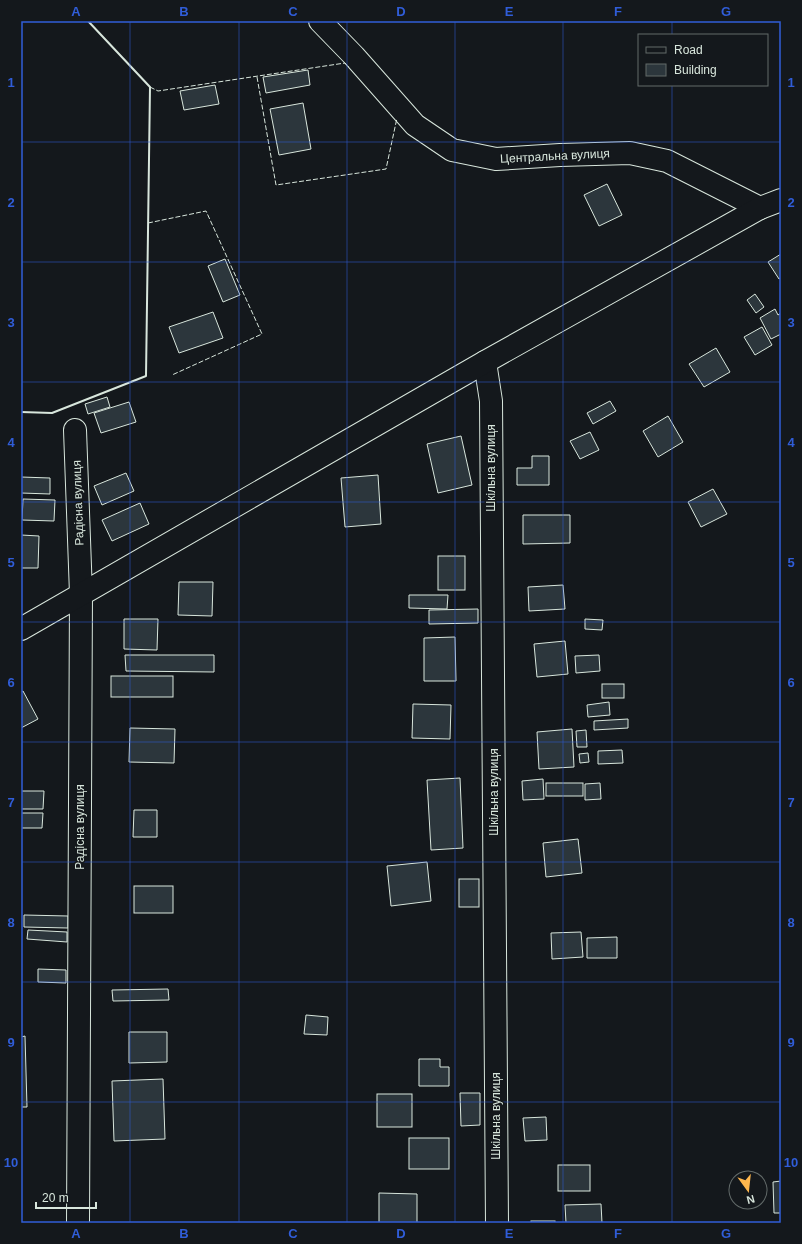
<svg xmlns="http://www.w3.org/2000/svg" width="802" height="1244" font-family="Helvetica,sans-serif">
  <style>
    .building { fill: #2c363c; stroke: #d8e6dc }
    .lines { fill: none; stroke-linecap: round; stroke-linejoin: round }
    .minor-casing { stroke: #d8e6dc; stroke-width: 24 }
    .minor { stroke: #14181c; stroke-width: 22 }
    .fence { stroke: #d8e6dc; stroke-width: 1; stroke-dasharray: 5 2; stroke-linecap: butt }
    .wall { stroke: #d8e6dc; stroke-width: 2 }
    .grid { fill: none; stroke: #305dd8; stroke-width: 1; stroke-opacity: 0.55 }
    .labels { text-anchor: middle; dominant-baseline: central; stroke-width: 3; stroke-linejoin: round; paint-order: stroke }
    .street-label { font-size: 12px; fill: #d8e6dc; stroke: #14181c }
    .neatline { fill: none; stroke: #305dd8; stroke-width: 1.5 }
    .grid-label { font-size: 13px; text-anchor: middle; font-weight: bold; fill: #305dd8 }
  </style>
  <rect width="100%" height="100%" fill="#14181c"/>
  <g class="building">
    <path d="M308 70 310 85 266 93 263 77Z"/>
    <path d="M215 85 219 104 184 110 180 91Z"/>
    <path d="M303 103 311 149 279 155 270 109Z"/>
    <path d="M607 184 622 215 599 226 584 195Z"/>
    <path d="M781 254V278L779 279 768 262Z"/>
    <path d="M225 259 240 295 223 302 208 266Z"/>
    <path d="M755 294 764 307 756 313 747 300Z"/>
    <path d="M775 309 778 315 781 313V334L771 339 760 318Z"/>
    <path d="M213 312 223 338 179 353 169 327Z"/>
    <path d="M762 327 772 345 755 355 744 337Z"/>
    <path d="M716 348 730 372 704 387 689 364Z"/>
    <path d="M107 397 110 407 88 414 85 404Z"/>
    <path d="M610 401 616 411 593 424 587 413Z"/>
    <path d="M129 402 136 422 101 433 94 413Z"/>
    <path d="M668 416 683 442 658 457 643 431Z"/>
    <path d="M590 432 599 450 580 459 570 441Z"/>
    <path d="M461 436 472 485 438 493 427 444Z"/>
    <path d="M532 456H549V485H517V468H532Z"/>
    <path d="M126 473 134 491 102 505 94 486Z"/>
    <path d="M378 475 381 524 345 527 341 478Z"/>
    <path d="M21 477 50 478V494L21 493Z"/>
    <path d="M713 489 727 514 701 527 688 502Z"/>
    <path d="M23 499 55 500 54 521 22 520Z"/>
    <path d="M140 503 149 524 112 541 102 520Z"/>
    <path d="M523 515H570V543L523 544Z"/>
    <path d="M21 535 39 536 38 568H21Z"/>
    <rect x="438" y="556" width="27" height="34"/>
    <path d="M179 582H213L212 616 178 615Z"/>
    <path d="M563 585 565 609 529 611 528 587Z"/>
    <path d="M409 595H448L447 609 409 608Z"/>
    <path d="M478 609V623L429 624V610Z"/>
    <path d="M124 619H158L157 650 124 649Z"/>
    <path d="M585 619 603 620 602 630 585 629Z"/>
    <path d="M455 637 456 681H424V638Z"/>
    <path d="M565 641 568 674 537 677 534 644Z"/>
    <path d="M125 655H214V672L126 671Z"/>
    <path d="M599 655 600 671 576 673 575 656Z"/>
    <rect x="111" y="676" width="62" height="21"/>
    <rect x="602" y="684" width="22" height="14"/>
    <path d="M23 691 38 719 21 728V692Z"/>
    <path d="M609 702 610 715 588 717 587 705Z"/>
    <path d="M413 704 451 705 450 739 412 738Z"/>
    <path d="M628 719V728L594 730V721Z"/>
    <path d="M130 728 175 729 174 763 129 762Z"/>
    <path d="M572 729 574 767 539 769 537 732Z"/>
    <path d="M586 730 587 747H577L576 731Z"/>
    <path d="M622 750 623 763 598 764V751Z"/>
    <path d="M588 753 589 762 580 763 579 754Z"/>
    <path d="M460 778 463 848 431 850 427 780Z"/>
    <path d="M543 779 544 799 523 800 522 781Z"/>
    <rect x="546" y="783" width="37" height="13"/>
    <path d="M600 783 601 799 585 800V784Z"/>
    <path d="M21 791H44L43 809H21Z"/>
    <path d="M134 810H157V837H133Z"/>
    <path d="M21 813H43L42 828H21Z"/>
    <path d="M578 839 582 873 546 877 543 843Z"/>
    <path d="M427 862 431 901 391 906 387 866Z"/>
    <rect x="459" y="879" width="20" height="28"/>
    <rect x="134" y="886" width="39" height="27"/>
    <path d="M24 915 68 916V928L24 927Z"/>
    <path d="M28 930 67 932V942L27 939Z"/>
    <path d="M581 932 583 957 552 959 551 933Z"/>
    <path d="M617 937V958H587V938Z"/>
    <path d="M38 969 66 970V983L38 982Z"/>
    <path d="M168 989 169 1000 113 1001 112 990Z"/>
    <path d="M306 1015 328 1017 327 1035 304 1034Z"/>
    <path d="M129 1032H167V1062L129 1063Z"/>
    <path d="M25 1036 27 1107H21V1037Z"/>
    <path d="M419 1059H440V1067H449V1086H419Z"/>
    <path d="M163 1079 165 1139 114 1141 112 1081Z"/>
    <path d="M460 1093H480V1125L461 1126Z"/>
    <rect x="377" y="1094" width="35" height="33"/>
    <path d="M546 1117 547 1140 525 1141 523 1118Z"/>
    <rect x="409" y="1138" width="40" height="31"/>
    <rect x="558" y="1165" width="32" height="26"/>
    <path d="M781 1181V1213H774L773 1182Z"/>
    <path d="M379 1193 417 1194V1223H379Z"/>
    <path d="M601 1204 602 1223H566L565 1205Z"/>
    <rect x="531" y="1221" width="24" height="2"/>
  </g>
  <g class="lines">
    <defs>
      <g id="minor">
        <path d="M320 21 354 56 415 125 452 150 496 159 560 155 630 153 667 161 760 208"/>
        <path d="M485 362 491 401 497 1223"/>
        <path d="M75 430 81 594 78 1223"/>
        <path d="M21 629 485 362 760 208 781 200"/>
      </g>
    </defs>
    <use href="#minor" class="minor-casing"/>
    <use href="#minor" class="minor"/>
    <g class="fence">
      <path d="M257 77 276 185 386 169 397 118"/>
      <path d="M150 87 158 91 345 63 349 67"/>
      <path d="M148 223 206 211 262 334 172 375"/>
    </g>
    <path class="wall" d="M21 412 52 413 146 376 150 87 88 21"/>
  </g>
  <path class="grid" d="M130 21V1223M239 21V1223M347 21V1223M455 21V1223M563 21V1223M672 21V35M672 85V1223M21 142H781M21 262H781M21 382H781M21 502H781M21 622H781M21 742H781M21 862H781M21 982H781M21 1102H781"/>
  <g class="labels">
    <g class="street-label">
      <text transform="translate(555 156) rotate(-3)">Центральна вулиця</text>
      <text transform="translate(491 468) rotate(-90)">Шкільна вулиця</text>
      <text transform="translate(78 503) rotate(-92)">Радісна вулиця</text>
      <text transform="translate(494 792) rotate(-90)">Шкільна вулиця</text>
      <text transform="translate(80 827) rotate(-90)">Радісна вулиця</text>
      <text transform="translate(496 1116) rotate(-90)">Шкільна вулиця</text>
    </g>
  </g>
  <rect width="802" height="1244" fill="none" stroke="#14181c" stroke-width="44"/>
  <rect x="638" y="34" width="130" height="52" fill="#14181c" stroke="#626a69"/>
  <rect x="646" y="47" width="20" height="6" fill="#14181c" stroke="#626a69"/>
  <text x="674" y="54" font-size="12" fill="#d8e6dc">Road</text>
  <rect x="646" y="64" width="20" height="12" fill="#2c363c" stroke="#626a69"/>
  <text x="674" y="74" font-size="12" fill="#d8e6dc">Building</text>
  <g transform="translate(748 1190) rotate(165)"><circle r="19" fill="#14181c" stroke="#626a69"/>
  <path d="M0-3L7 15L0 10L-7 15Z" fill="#ffb74d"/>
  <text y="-6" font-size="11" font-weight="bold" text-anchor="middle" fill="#d8e6dc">N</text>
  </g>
  <path d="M36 1202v6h60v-6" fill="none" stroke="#d8e6dc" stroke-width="2"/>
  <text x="42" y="1202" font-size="12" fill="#d8e6dc" stroke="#14181c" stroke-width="3" paint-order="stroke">20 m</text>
  <rect x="22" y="22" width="758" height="1200" class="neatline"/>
  <g class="grid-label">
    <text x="76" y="16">A</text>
    <text x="184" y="16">B</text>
    <text x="293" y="16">C</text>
    <text x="401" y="16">D</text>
    <text x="509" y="16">E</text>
    <text x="618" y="16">F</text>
    <text x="726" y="16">G</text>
    <text x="11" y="87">1</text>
    <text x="791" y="87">1</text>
    <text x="11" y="207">2</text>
    <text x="791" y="207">2</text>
    <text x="11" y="327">3</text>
    <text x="791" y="327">3</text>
    <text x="11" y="447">4</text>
    <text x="791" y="447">4</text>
    <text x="11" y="567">5</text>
    <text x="791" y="567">5</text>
    <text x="11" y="687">6</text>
    <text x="791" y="687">6</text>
    <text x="11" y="807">7</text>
    <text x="791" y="807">7</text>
    <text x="11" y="927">8</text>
    <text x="791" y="927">8</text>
    <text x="11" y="1047">9</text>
    <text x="791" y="1047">9</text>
    <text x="11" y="1167">10</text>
    <text x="791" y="1167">10</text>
    <text x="76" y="1238">A</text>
    <text x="184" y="1238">B</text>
    <text x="293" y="1238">C</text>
    <text x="401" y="1238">D</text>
    <text x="509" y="1238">E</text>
    <text x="618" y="1238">F</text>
    <text x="726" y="1238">G</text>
  </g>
</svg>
